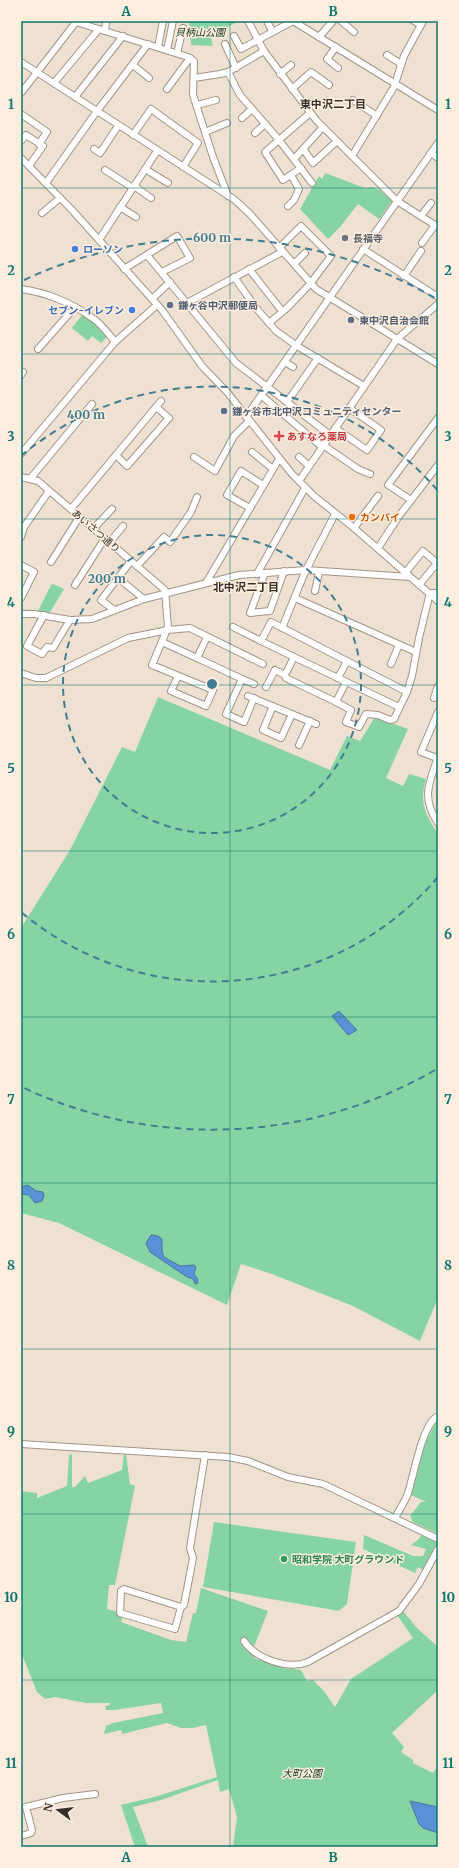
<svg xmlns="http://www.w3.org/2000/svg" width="459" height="1868" font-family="Merriweather,'Noto Sans JP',serif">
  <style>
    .green { fill: #86d4a3 }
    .water { fill: #5891d5; stroke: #4d74a1 }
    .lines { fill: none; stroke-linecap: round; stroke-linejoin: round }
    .minor-casing { stroke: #a29587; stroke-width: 8 }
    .minor { stroke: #fff; stroke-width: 6 }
    .grid { fill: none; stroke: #0f766e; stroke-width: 1; stroke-opacity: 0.55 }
    .ring { fill: none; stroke: #3f7d92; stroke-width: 2; stroke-dasharray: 7 5 }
    .worship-dot { fill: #6b7280; stroke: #fdeedf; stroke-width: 1.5 }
    .shop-dot { fill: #3f7fe0; stroke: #fdeedf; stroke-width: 1.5 }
    .service-dot { fill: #5c6f8a; stroke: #fdeedf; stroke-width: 1.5 }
    .health-dot { fill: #e0444e; stroke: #fdeedf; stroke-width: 1.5 }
    .food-dot { fill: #e8710a; stroke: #fdeedf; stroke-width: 1.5 }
    .leisure-dot { fill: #2e9e5b; stroke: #fdeedf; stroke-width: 1.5 }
    .labels { text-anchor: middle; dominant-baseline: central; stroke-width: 3; stroke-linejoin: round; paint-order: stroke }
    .park-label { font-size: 10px; font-style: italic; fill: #0f3620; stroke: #fdeedf }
    .worship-label { font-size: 10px; font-weight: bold; fill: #5b616d; stroke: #fdeedf; text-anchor: start }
    .shop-label { font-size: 10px; font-weight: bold; fill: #366cbe; stroke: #fdeedf; text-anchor: start }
    .service-label { font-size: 10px; font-weight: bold; fill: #4e5e75; stroke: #fdeedf; text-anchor: start }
    .health-label { font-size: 10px; font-weight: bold; fill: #be3a42; stroke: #fdeedf; text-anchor: start }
    .food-label { font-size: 10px; font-weight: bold; fill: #c56008; stroke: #fdeedf; text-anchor: start }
    .street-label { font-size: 10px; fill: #342f29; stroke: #fdeedf }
    .leisure-label { font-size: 10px; font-weight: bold; fill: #27864d; stroke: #fdeedf; text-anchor: start }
    .neighbourhood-label { font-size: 11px; font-weight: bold; fill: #342f29; stroke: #fdeedf }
    .centre { fill: #3f7d92; stroke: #fdeedf; stroke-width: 2 }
    .ring-label { font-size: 12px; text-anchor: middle; font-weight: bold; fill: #3f7d92; stroke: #fdeedf; stroke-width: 3; stroke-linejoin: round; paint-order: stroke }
    .neatline { fill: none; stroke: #0f766e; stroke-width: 1.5 }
    .grid-label { font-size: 13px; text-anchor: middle; font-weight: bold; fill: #0f766e }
  </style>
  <rect width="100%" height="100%" fill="#efe1d2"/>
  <g class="green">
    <path d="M189 21H239L220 31 210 34 213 46 191 45Z"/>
    <path d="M325 173 365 188 373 187 380 190 392 201 379 219 358 204 340 227 328 239 300 209 319 176 322 179Z"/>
    <path d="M82 315 92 319 108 336 101 343 92 336 88 341 72 328Z"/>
    <path d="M53 584 64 589 49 614 39 612 38 611 51 585Z"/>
    <path d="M158 697 330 770 347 736 360 741 375 717 408 729 386 778 403 786 409 774 426 779C419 802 425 814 438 834V1298L420 1341 353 1306 272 1274 241 1264 227 1305 59 1223 21 1213V928L70 850 122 747 135 752Z"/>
    <path d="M437 1420H438V1534L413 1522 410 1516 421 1502H426L411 1495 422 1448Z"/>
    <path d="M72 1454V1487H75L85 1476 88 1483 122 1470 124 1454H126L130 1484 135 1486 115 1585H109L107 1609 118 1612 123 1616 121 1622 171 1640 186 1642 193 1613H196L201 1588 268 1611 254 1647 258 1652 254 1658 284 1668 301 1670 307 1681 313 1680 324 1691 335 1707 351 1679 413 1638 397 1615 403 1611 417 1628 438 1647V1690L392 1733 404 1747 401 1752 413 1760V1763L433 1773 438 1766V1847H233L237 1817 229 1789 220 1792 218 1780 161 1800 133 1807 148 1847H135L121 1805 158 1796 217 1777 206 1725 192 1728H181L167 1723 122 1734 121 1730 104 1734 106 1726 113 1723 163 1713 161 1703 115 1710H106L105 1706 110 1705V1703H86L55 1697 45 1699 37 1692 21 1652V1491L37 1493V1498L67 1486 69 1455Z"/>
    <path d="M214 1522 356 1542 347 1604 339 1611 203 1587Z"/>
    <path d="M422 1534 437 1541V1544L424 1570 418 1567 415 1573 363 1549 364 1535 413 1556H423L426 1549 411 1545 419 1539Z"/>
  </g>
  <g class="water">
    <path d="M339 1011 357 1030 348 1035 332 1016Z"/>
    <path d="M28 1185 36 1191 43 1192 44 1196 42 1201 35 1203 29 1195 21 1194V1187Z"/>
    <path d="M151 1235 158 1236 162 1239V1251L164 1257 180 1266 194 1265 196 1267 194 1274 197 1278 198 1283 195 1284 193 1279 187 1277 150 1252 146 1243Z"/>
    <path d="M410 1801 438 1807V1833L423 1828 419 1824Z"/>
  </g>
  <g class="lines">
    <defs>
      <g id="minor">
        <path d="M248 21 264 51 316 120 397 201 438 227"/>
        <path d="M267 21 272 31"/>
        <path d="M293 21 438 110"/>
        <path d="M341 21 354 32"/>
        <path d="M414 21 421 25"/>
        <path d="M105 31 106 21"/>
        <path d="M234 36 241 49 293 21"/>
        <path d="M319 37 333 21"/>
        <path d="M225 44 236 68"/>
        <path d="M158 47 163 21"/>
        <path d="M336 47 327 59 338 68"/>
        <path d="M167 50 173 21"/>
        <path d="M177 53 183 28"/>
        <path d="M387 55 401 64"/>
        <path d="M21 62 235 200 250 214 316 289 438 364"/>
        <path d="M133 65 149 78"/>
        <path d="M228 72 240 95 279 140 312 183"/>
        <path d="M280 74 291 65"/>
        <path d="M194 78 220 74 228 72 264 51"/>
        <path d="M54 83 99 29"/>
        <path d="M167 89 190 58"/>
        <path d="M292 89 311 72 329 85"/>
        <path d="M21 93 76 22 188 57 194 61 193 95 213 157 228 196"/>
        <path d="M75 97 123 36"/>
        <path d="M353 100 377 116"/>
        <path d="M197 105 216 100"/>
        <path d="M21 114 47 132 39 144"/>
        <path d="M242 118 252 109"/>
        <path d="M205 132 227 123"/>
        <path d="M255 133 265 124"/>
        <path d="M133 135 151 109 198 143 183 167"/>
        <path d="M21 141 26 135 43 146 29 166"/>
        <path d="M94 149 100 153 118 126"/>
        <path d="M304 150 313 163 337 141"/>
        <path d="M431 153 438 158"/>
        <path d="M352 156 394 87 404 56 423 21"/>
        <path d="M21 158 72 210 162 310 202 366 227 392 292 474 314 496 354 528 438 601"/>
        <path d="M294 159 323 127"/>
        <path d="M301 168 283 180 265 152 310 113"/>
        <path d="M145 169 168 183"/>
        <path d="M105 170 133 188"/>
        <path d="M46 183 97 111 148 44"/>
        <path d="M134 186 151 198"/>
        <path d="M288 206 294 200 299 189 291 175"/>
        <path d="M120 207 136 217"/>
        <path d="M42 213 60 198"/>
        <path d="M421 216 431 203"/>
        <path d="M99 240 157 151"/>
        <path d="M422 243 435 225"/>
        <path d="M363 249 438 297"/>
        <path d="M147 255 236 363 330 435"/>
        <path d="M294 264 305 253"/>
        <path d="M124 269 177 236 190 258 162 272"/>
        <path d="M249 269 282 311"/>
        <path d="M404 276 421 251"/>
        <path d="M234 277 256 308 276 331 297 346 364 386"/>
        <path d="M21 289C45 292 72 303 91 317 101 323 108 333 115 342"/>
        <path d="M152 299 170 282"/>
        <path d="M187 303 282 252"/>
        <path d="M269 323 288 307 310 284 331 256 301 226 279 248"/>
        <path d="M38 349 75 307"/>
        <path d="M285 362 293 367"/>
        <path d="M21 375 23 372"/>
        <path d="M262 396 322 447"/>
        <path d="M287 402 318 358"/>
        <path d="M246 417 438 143"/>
        <path d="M335 428 367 450 381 430 349 408"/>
        <path d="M323 445 358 469 370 474"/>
        <path d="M252 452 273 469"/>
        <path d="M21 454 115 342 157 305"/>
        <path d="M116 455 127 466 169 418 156 407"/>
        <path d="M194 457 215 471 234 436 249 421"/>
        <path d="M299 457 309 466"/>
        <path d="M21 477 38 481 165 590 168 627 152 665 213 690 206 706 171 691 178 676"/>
        <path d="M30 479 92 404"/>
        <path d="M299 481 397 339 438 304"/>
        <path d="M411 500 388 485 438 418"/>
        <path d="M250 508 227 495 241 471 263 485"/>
        <path d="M71 509 161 401"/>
        <path d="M94 528 112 509"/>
        <path d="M354 528 378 496"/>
        <path d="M21 537 24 527 49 491"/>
        <path d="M110 542 123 526"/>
        <path d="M378 548 399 516 438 465"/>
        <path d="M51 562 80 516"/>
        <path d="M137 566 164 537 170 542 191 512 197 497"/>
        <path d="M265 573 250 613 270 611 284 571"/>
        <path d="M405 573 423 551 437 563"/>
        <path d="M257 574 305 488"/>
        <path d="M118 578 144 599"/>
        <path d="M206 583 279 459"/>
        <path d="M75 585 105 538"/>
        <path d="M419 585 438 562"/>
        <path d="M315 591 319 572"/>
        <path d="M21 598 34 572 21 565"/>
        <path d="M295 598 416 652"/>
        <path d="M114 610 101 600 131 561"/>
        <path d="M21 614H34L70 620 92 619 144 599 239 575 306 570 410 577"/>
        <path d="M44 615 27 646 42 654 47 647 53 648 70 620"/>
        <path d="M233 627 261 641 271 622 407 692"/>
        <path d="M282 628 305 572 335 514"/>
        <path d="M207 637 197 658 242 679 226 714 244 722 254 698"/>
        <path d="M261 641 294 657 285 675 286 678 336 702 346 682"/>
        <path d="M162 642 197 658"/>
        <path d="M294 657 399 707"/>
        <path d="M391 664 399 645"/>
        <path d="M21 673 36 678H46L128 638 168 630 190 628 263 664"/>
        <path d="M338 678 347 661"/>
        <path d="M242 679 254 684"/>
        <path d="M266 687 275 670 285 675"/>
        <path d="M248 696 316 724"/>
        <path d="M434 698 438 686"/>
        <path d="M336 702 351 710 346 722 359 727 366 714 378 715 390 720 394 719 407 692 412 676 419 638 429 597 432 593H438"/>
        <path d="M273 706 263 730 281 738 292 714"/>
        <path d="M299 745 310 721"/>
        <path d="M438 757C429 783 421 798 438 823"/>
        <path d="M437 758 421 752 438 712"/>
        <path d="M21 1444 228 1457 248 1461 288 1477 323 1484 438 1539"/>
        <path d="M395 1518C399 1510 405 1502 408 1493 414 1475 422 1424 438 1416"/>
        <path d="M181 1607 175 1629 120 1613 121 1591 124 1589 181 1607 184 1605 193 1558 190 1548 205 1455"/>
        <path d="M244 1641C256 1659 288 1670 308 1662L399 1611 419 1584 438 1549"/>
        <path d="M21 1836 31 1833 32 1830 26 1807 63 1798 95 1794"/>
      </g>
    </defs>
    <use href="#minor" class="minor-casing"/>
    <use href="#minor" class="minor"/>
  </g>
  <path class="grid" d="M230 21V1847M21 188H438M21 354H438M21 519H438M21 685H438M21 851H438M21 1017H438M21 1183H438M21 1349H438M21 1514H438M21 1680H438"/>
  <g class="ring">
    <circle cx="212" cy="684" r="149"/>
    <path d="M438 877A297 297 0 0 1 21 912M21 456A297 297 0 0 1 438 491"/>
    <path d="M435 1070A446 446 0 0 1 24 1088M24 280A446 446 0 0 1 435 298"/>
  </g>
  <circle class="worship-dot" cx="345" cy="238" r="4"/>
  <g class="shop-dot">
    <circle cx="75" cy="249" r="4"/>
    <circle cx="132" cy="310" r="4"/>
  </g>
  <g class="service-dot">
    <circle cx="170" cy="305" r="4"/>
    <circle cx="351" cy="320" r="4"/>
    <circle cx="224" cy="411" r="4"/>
  </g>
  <path class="health-dot" d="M277 430h4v4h4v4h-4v4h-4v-4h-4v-4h4z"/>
  <circle class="food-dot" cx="352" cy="517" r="4"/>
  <circle class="leisure-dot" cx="284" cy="1559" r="4"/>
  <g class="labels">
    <g class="park-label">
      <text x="200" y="32">貝柄山公園</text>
      <text x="302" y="1773">大町公園</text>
    </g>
    <g class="worship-label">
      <text x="353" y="238">長福寺</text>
    </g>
    <g class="shop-label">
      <text x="83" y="249">ローソン</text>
      <text x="124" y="310" text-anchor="end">セブン-イレブン</text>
    </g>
    <g class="service-label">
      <text x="178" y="305">鎌ヶ谷中沢郵便局</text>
      <text x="359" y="320">東中沢自治会館</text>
      <text x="232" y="411">鎌ヶ谷市北中沢コミュニティセンター</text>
    </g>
    <g class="health-label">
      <text x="287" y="436">あすなろ薬局</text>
    </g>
    <g class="food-label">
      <text x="360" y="517">カンパイ</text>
    </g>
    <g class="street-label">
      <text transform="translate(96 531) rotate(41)">あいさつ通り</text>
    </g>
    <g class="leisure-label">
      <text x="292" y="1559">昭和学院 大町グラウンド</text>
    </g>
    <g class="neighbourhood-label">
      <text x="333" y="104">東中沢二丁目</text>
      <text x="246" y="587">北中沢二丁目</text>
    </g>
  </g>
  <circle cx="212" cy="684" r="6" class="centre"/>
  <g class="ring-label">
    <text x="212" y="242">600 m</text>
    <text x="86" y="419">400 m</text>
    <text x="107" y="583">200 m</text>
  </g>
  <rect width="459" height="1868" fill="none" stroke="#fdeedf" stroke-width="44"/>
  <g transform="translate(58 1810) rotate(285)" stroke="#fdeedf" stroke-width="3" paint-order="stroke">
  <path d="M0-3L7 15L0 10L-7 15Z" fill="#342f29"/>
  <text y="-6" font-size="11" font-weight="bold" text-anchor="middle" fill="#342f29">N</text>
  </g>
  <rect x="22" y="22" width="415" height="1824" class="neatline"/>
  <g class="grid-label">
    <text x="126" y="16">A</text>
    <text x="333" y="16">B</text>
    <text x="11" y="109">1</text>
    <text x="448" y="109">1</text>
    <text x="11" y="275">2</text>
    <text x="448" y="275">2</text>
    <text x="11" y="441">3</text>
    <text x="448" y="441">3</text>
    <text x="11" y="607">4</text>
    <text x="448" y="607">4</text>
    <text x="11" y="773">5</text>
    <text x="448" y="773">5</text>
    <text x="11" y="939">6</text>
    <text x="448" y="939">6</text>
    <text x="11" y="1104">7</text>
    <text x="448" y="1104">7</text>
    <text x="11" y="1270">8</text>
    <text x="448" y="1270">8</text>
    <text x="11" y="1436">9</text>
    <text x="448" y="1436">9</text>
    <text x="11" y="1602">10</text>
    <text x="448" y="1602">10</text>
    <text x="11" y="1768">11</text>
    <text x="448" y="1768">11</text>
    <text x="126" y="1862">A</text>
    <text x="333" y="1862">B</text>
  </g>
</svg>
